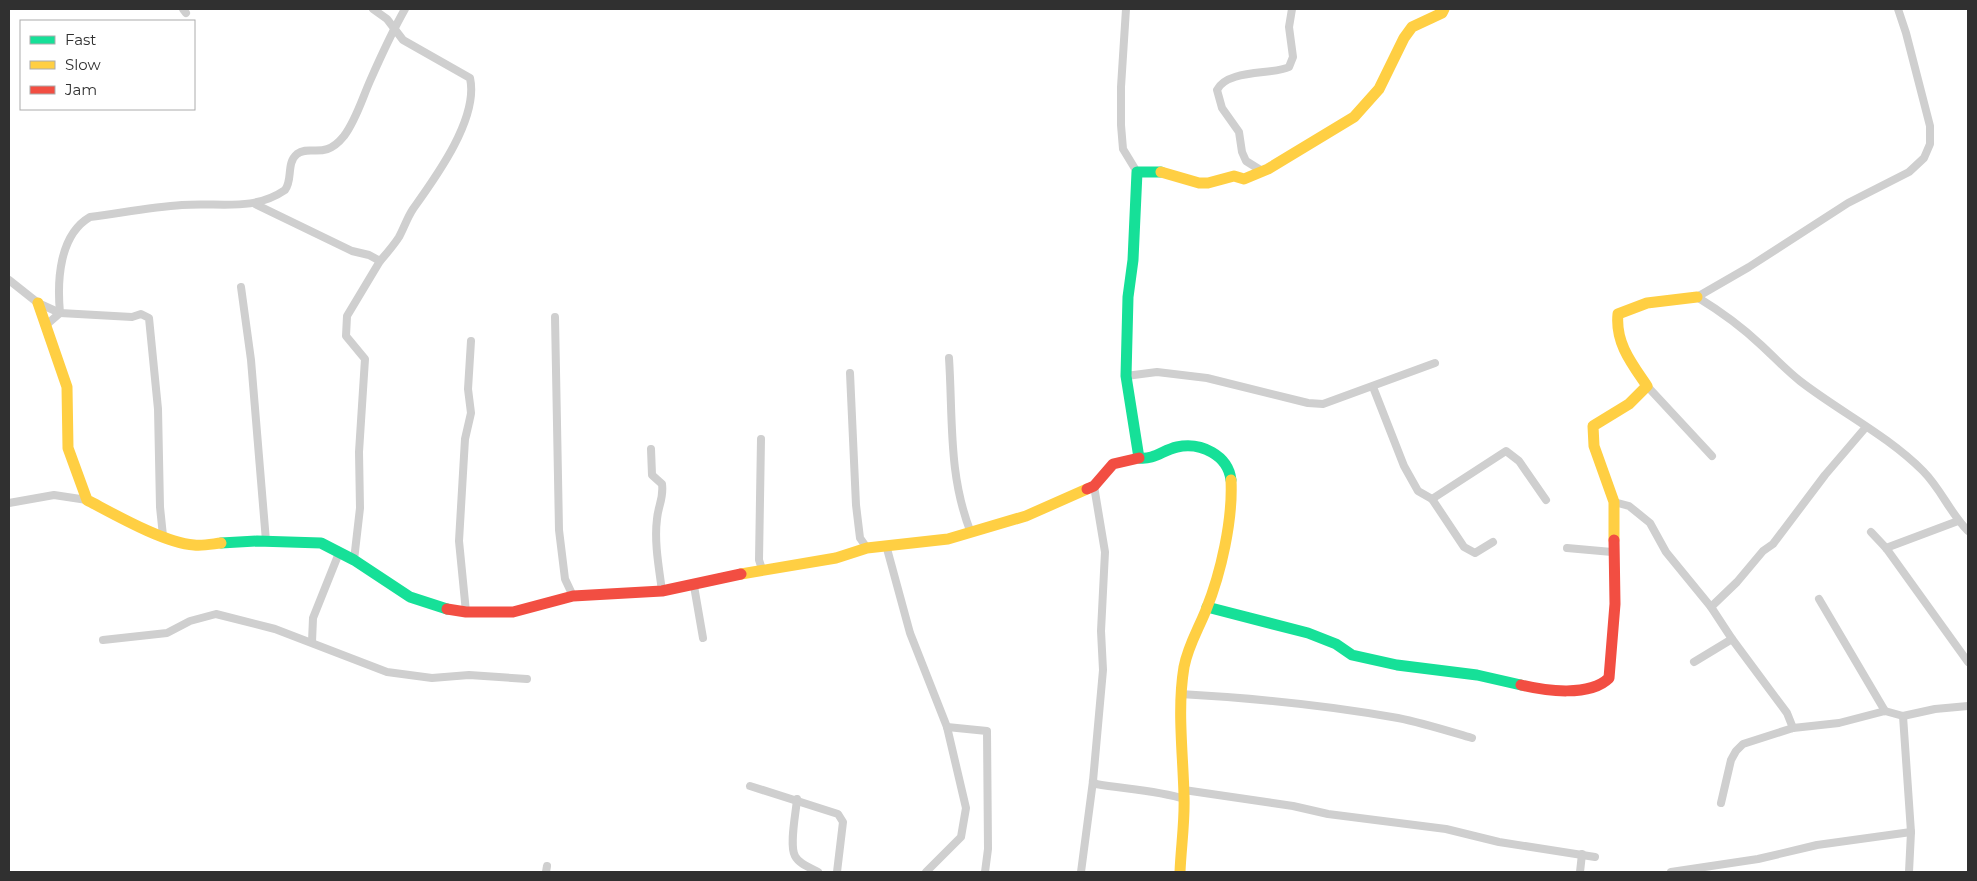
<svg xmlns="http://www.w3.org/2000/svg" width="1977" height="881" font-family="Montserrat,sans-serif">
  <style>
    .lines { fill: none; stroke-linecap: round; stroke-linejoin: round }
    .street { stroke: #cfcfcf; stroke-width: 8 }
    .fast { stroke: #16e098; stroke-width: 11 }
    .slow { stroke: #ffcf43; stroke-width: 11 }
    .jam { stroke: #f24e42; stroke-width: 11 }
  </style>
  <rect width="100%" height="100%" fill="#fff"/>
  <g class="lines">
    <g class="street">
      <path d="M183 9 186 13"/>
      <path d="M1126 9 1121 87V125L1123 149 1137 172"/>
      <path d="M1898 9 1906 33 1930 126V144L1924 158 1909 172 1848 203 1749 267 1697 297C1720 311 1742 327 1761 345 1774 357 1786 370 1800 381 1840 412 1887 435 1923 471 1941 489 1950 513 1968 531"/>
      <path d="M1262 171 1246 161 1242 152 1239 132 1222 108 1217 90C1227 69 1273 75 1289 67L1293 57 1289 27 1292 9"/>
      <path d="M255 204 352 251 369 255 380 261C387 253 394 245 399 237 404 228 407 218 413 209 436 177 479 118 470 78L403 40 387 19 373 9"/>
      <path d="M9 280 38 303 60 313 132 317 141 314 149 318 158 409 160 507 163 536"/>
      <path d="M241 287 251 360 266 541"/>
      <path d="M555 317 559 530 565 579 573 596"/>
      <path d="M45 326 60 313C57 281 59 235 90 217 121 213 151 207 182 205 219 202 253 212 285 190 293 180 286 163 297 154 310 144 324 161 344 136 356 120 362 99 370 81 381 56 392 32 405 9"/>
      <path d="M949 358C953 419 948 475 971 533"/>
      <path d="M850 373 856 505 860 538 867 548"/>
      <path d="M1126 376 1157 372 1207 378 1308 403 1323 404 1435 363"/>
      <path d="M1647 386 1712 456"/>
      <path d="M1373 387 1404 466 1418 491 1432 499 1506 451 1519 461 1546 500"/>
      <path d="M761 439 759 560 762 569"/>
      <path d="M651 449 652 475 662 484C664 498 658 506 657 519 654 542 659 568 662 591"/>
      <path d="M1432 499 1464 547 1475 553 1493 542"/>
      <path d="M1614 502 1629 506 1650 523 1666 552 1711 607 1732 639 1787 713 1793 728"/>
      <path d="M9 503 54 495 87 500"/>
      <path d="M1871 532 1886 548 1968 662"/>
      <path d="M886 545 910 633 947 727 966 808 961 837 926 872"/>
      <path d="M1567 548 1612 552"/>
      <path d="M1886 548 1958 521"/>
      <path d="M354 560 360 508 359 452 365 359 346 336 347 316 380 261"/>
      <path d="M694 586 703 638"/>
      <path d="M1819 599 1885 711"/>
      <path d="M1711 607 1737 582 1763 551 1773 544 1825 475 1866 427"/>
      <path d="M466 612 459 541 465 439 471 413 468 389 471 341"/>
      <path d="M103 640 167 633 190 621 216 614 275 629 387 672 432 678 469 675 527 679"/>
      <path d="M312 642 313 618 339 553"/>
      <path d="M1694 662 1732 639"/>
      <path d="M1180 694C1253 698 1326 705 1398 718 1423 723 1448 731 1472 738"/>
      <path d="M1903 716 1911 832 1909 872"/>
      <path d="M947 727 987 731 988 849 985 872"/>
      <path d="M1093 781 1096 784C1125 789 1156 790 1185 799"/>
      <path d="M750 786 838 814 843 822 837 872"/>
      <path d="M1184 790 1293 806 1328 814 1446 829 1499 842 1595 857"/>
      <path d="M797 799C796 813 789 845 795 856 799 864 811 868 818 872"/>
      <path d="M1721 803 1731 760 1736 751 1743 744 1793 728 1839 723 1885 711 1903 716 1935 709 1968 706"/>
      <path d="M546 872 547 866"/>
      <path d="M1081 872 1093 781 1103 670 1101 631 1105 552 1094 486"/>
      <path d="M1580 872 1582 854"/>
      <path d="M1671 872 1758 859 1817 845 1911 832"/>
    </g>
    <g class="fast">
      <path d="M1161 172H1137L1133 260 1128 297 1126 376 1139 458C1154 460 1163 450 1177 447 1201 442 1228 455 1231 480"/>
      <path d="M221 543 257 541 321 543 354 560 410 597 447 609"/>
      <path d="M1207 607 1308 633 1336 644 1352 655 1397 665 1477 675 1521 685"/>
    </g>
    <g class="slow">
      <path d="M1161 172 1199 183H1208L1234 176 1244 179 1268 169 1354 117 1379 89 1404 38 1412 27 1442 13 1444 9"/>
      <path d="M38 303 67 387 68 448 87 500C114 514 164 543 194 545 203 546 212 544 221 543"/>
      <path d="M1614 540V502L1594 446 1593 426 1629 404 1647 386C1632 364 1615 343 1618 314L1647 303 1697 297"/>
      <path d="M741 574 836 558 867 548 948 539 1026 516 1087 489"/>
      <path d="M1180 872C1181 847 1185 821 1184 796 1183 753 1177 709 1184 667 1188 646 1198 630 1206 610 1221 573 1233 520 1231 480"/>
    </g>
    <g class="jam">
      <path d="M1087 489 1094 486 1113 464 1139 458"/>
      <path d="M447 609 466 612H513L573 596 662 591 741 574"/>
      <path d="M1521 685C1545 691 1590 697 1609 678L1615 604 1614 540"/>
    </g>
  </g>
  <rect width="1977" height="881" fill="none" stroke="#303030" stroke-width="20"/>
  <rect x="20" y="20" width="175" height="90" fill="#ffffff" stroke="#acacac"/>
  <rect x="30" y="36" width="25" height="8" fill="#16e098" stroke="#acacac"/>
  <text x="65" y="45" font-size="15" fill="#303030">Fast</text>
  <rect x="30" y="61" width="25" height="8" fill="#ffcf43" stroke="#acacac"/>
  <text x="65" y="70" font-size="15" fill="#303030">Slow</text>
  <rect x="30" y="86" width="25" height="8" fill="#f24e42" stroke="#acacac"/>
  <text x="65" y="95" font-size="15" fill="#303030">Jam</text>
</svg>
